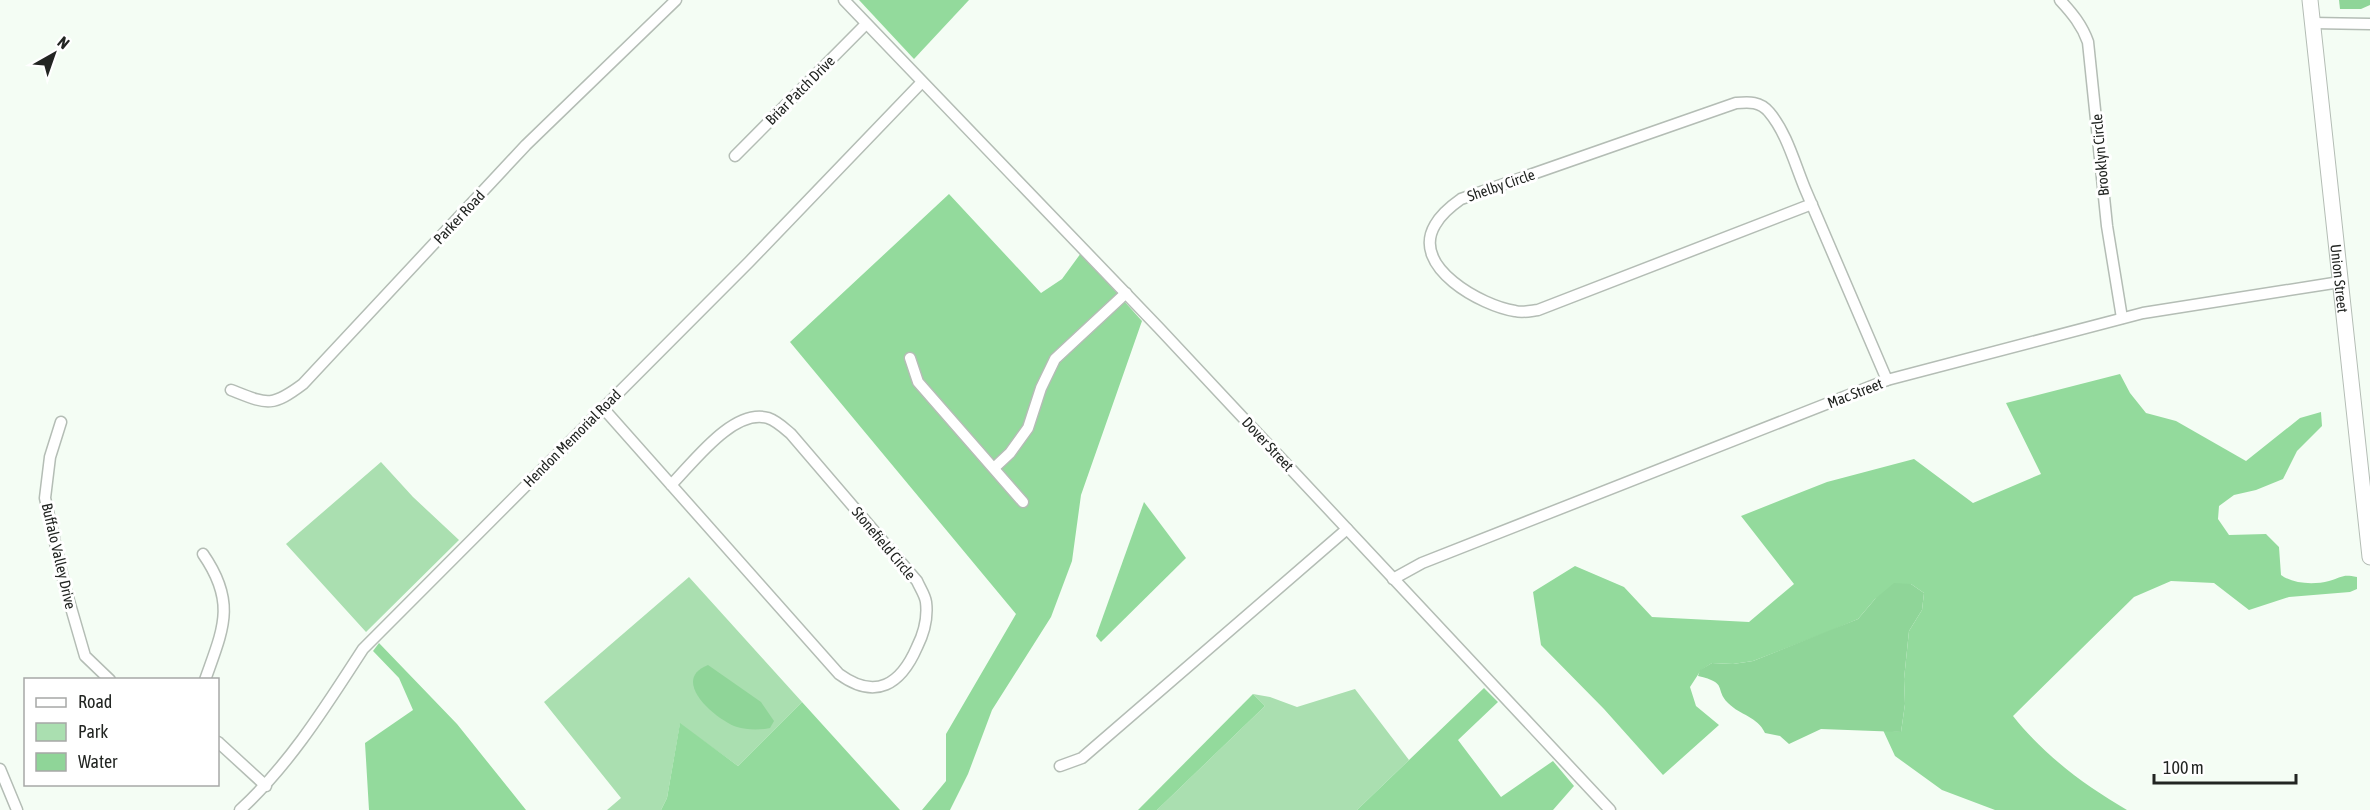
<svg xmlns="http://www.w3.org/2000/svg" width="2370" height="810" font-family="'Asap Condensed',sans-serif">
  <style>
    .green { fill: #aadfb0 }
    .forest { fill: #93da9c }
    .water { fill: #8fd598 }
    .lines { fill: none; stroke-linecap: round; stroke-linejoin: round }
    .street-casing { stroke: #b4bdb5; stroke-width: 13 }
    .primary-casing { stroke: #b4bdb5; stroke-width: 17 }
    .street { stroke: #fff; stroke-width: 10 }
    .primary { stroke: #fff; stroke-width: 15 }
    .labels { text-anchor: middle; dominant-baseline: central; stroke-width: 6; stroke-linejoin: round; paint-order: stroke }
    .street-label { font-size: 15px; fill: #222522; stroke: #fff }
  </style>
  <rect width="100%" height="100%" fill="#f4fdf4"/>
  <g class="green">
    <path d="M381 462 413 497 459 540 366 632 286 544Z"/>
    <path d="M689 577 802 702 738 766 680 724 667 798 661 810H607L621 798 544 702Z"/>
    <path d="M1355 689 1409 760 1357 810H1157L1265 706 1253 694 1270 697 1297 707Z"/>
  </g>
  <g class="forest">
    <path d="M859 0H969L914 59Z"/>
    <path d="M949 194 1041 293 1062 279 1081 253 1142 321 1081 495 1072 561 1051 617 992 710 968 774 950 810H922L946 781V734L1016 614 790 342Z"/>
    <path d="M2120 374 2130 393 2146 413 2176 421 2246 461 2300 418 2321 412 2322 426 2297 451 2283 479 2256 490 2234 495 2219 506 2218 519 2229 535 2266 534 2279 547 2281 575C2293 584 2314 585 2329 581 2343 577 2342 574 2357 577V589L2350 592 2289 597 2249 610 2214 583 2171 581 2134 597 2013 716C2044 755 2084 785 2127 810H1995L1942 790 1895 756 1883 730 1901 732 1905 704 1904 679 1909 631 1922 610 1924 593 1911 584 1875 599 1858 619 1830 631 1753 661 1733 664 1712 663 1701 670 1690 687 1696 706 1719 725 1663 775 1604 709 1541 645 1533 592 1575 566 1624 587 1652 617 1749 622 1794 584 1741 516 1827 482 1914 459 1973 503 2041 474 2006 403Z"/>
    <path d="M1144 502 1186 558 1101 642 1096 636Z"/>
    <path d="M379 643 457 724 526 810H369L365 743 413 710 399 678 373 651Z"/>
    <path d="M1484 688 1498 702 1458 740 1501 797 1553 761 1574 786 1553 810H1357Z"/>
    <path d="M1253 694 1265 706 1157 810H1138Z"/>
    <path d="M802 702 900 810H661L667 798 680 723 738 766Z"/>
  </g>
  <g class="water">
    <path d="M2339 0H2370V5L2361 9H2340Z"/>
    <path d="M1894 583 1911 584 1924 593 1922 610 1909 631 1904 679 1905 704 1901 732 1821 729 1789 744 1780 736 1765 733C1757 716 1741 716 1728 703 1714 689 1729 683 1698 676L1700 670 1712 663 1733 664 1753 661 1858 619 1875 599Z"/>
    <path d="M708 665 761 702 774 721 770 728C761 730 746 730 737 727 716 720 669 680 708 665Z"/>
  </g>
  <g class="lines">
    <defs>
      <g id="street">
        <path d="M844 0 1159 328 1610 810"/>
        <path d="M2060 0C2072 13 2082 25 2088 42L2107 226 2122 318"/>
        <path d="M2312 23 2370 24"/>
        <path d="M735 156 866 24"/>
        <path d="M1812 204 1538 310C1530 311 1523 313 1515 311 1482 306 1410 267 1435 225 1441 214 1451 206 1461 199L1736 103C1749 102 1760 101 1769 112 1787 133 1795 165 1806 191 1833 254 1860 317 1887 380"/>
        <path d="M910 358 918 382 1023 502"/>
        <path d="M231 390C267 404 271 408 303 384L526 145 676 0"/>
        <path d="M603 408 839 674C876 701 901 684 917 647 924 633 928 618 926 602 925 595 920 588 917 581L791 434C784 428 777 421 768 418 733 408 693 463 671 485"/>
        <path d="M61 422 50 457 45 498 65 587 85 656 110 680"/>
        <path d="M994 468 1010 453 1028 428 1041 388 1055 359 1126 293"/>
        <path d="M203 554C237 603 223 629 205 680"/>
        <path d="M1393 579 1422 563 1887 380 2143 313 2340 282"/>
        <path d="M218 742 266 786"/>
        <path d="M1060 766 1082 758 1347 529"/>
        <path d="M0 769 17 810"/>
        <path d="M240 810C290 764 326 706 363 649L749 262 922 82"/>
      </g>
      <g id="primary">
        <path id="s1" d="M2310 0 2370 557"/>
      </g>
    </defs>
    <use href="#street" class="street-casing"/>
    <use href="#primary" class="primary-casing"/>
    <use href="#street" class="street"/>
    <use href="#primary" class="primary"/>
  </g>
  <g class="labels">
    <g class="street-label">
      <text transform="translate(800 90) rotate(-45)">Briar Patch Drive</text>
      <text transform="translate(2100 155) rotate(-95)">Brooklyn Circle</text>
      <text transform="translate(1501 185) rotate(-19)">Shelby Circle</text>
      <text transform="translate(459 217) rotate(-47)">Parker Road</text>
      <text stroke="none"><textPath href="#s1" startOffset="280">Union Street</textPath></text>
      <text transform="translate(1855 393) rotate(-21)">Mac Street</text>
      <text transform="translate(572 438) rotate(-45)">Hendon Memorial Road</text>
      <text transform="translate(1268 444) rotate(47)">Dover Street</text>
      <text transform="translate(884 543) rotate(50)">Stonefield Circle</text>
      <text transform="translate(59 556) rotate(77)">Buffalo Valley Drive</text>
    </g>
  </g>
  <rect x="24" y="678" width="195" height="108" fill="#ffffff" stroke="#a7a8a7" stroke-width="1.5"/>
  <rect x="36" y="698" width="30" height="9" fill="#ffffff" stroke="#a7a8a7" stroke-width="1.5"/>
  <text x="78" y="708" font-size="18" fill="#222522">Road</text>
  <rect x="36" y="723" width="30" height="18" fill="#aadfb0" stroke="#a7a8a7" stroke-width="1.5"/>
  <text x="78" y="738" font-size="18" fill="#222522">Park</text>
  <rect x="36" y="753" width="30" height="18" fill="#8fd598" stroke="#a7a8a7" stroke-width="1.5"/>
  <text x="78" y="768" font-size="18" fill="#222522">Water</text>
  <g transform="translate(54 54) rotate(40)" stroke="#ffffff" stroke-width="4.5" paint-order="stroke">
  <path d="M0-4.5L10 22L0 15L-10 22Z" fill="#222522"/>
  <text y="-9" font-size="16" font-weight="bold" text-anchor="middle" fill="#222522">N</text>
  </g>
  <path d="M2154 774v9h142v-9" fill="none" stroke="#222522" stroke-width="3"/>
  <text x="2163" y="774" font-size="18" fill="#222522" stroke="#ffffff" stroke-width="4.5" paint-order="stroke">100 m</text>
</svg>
